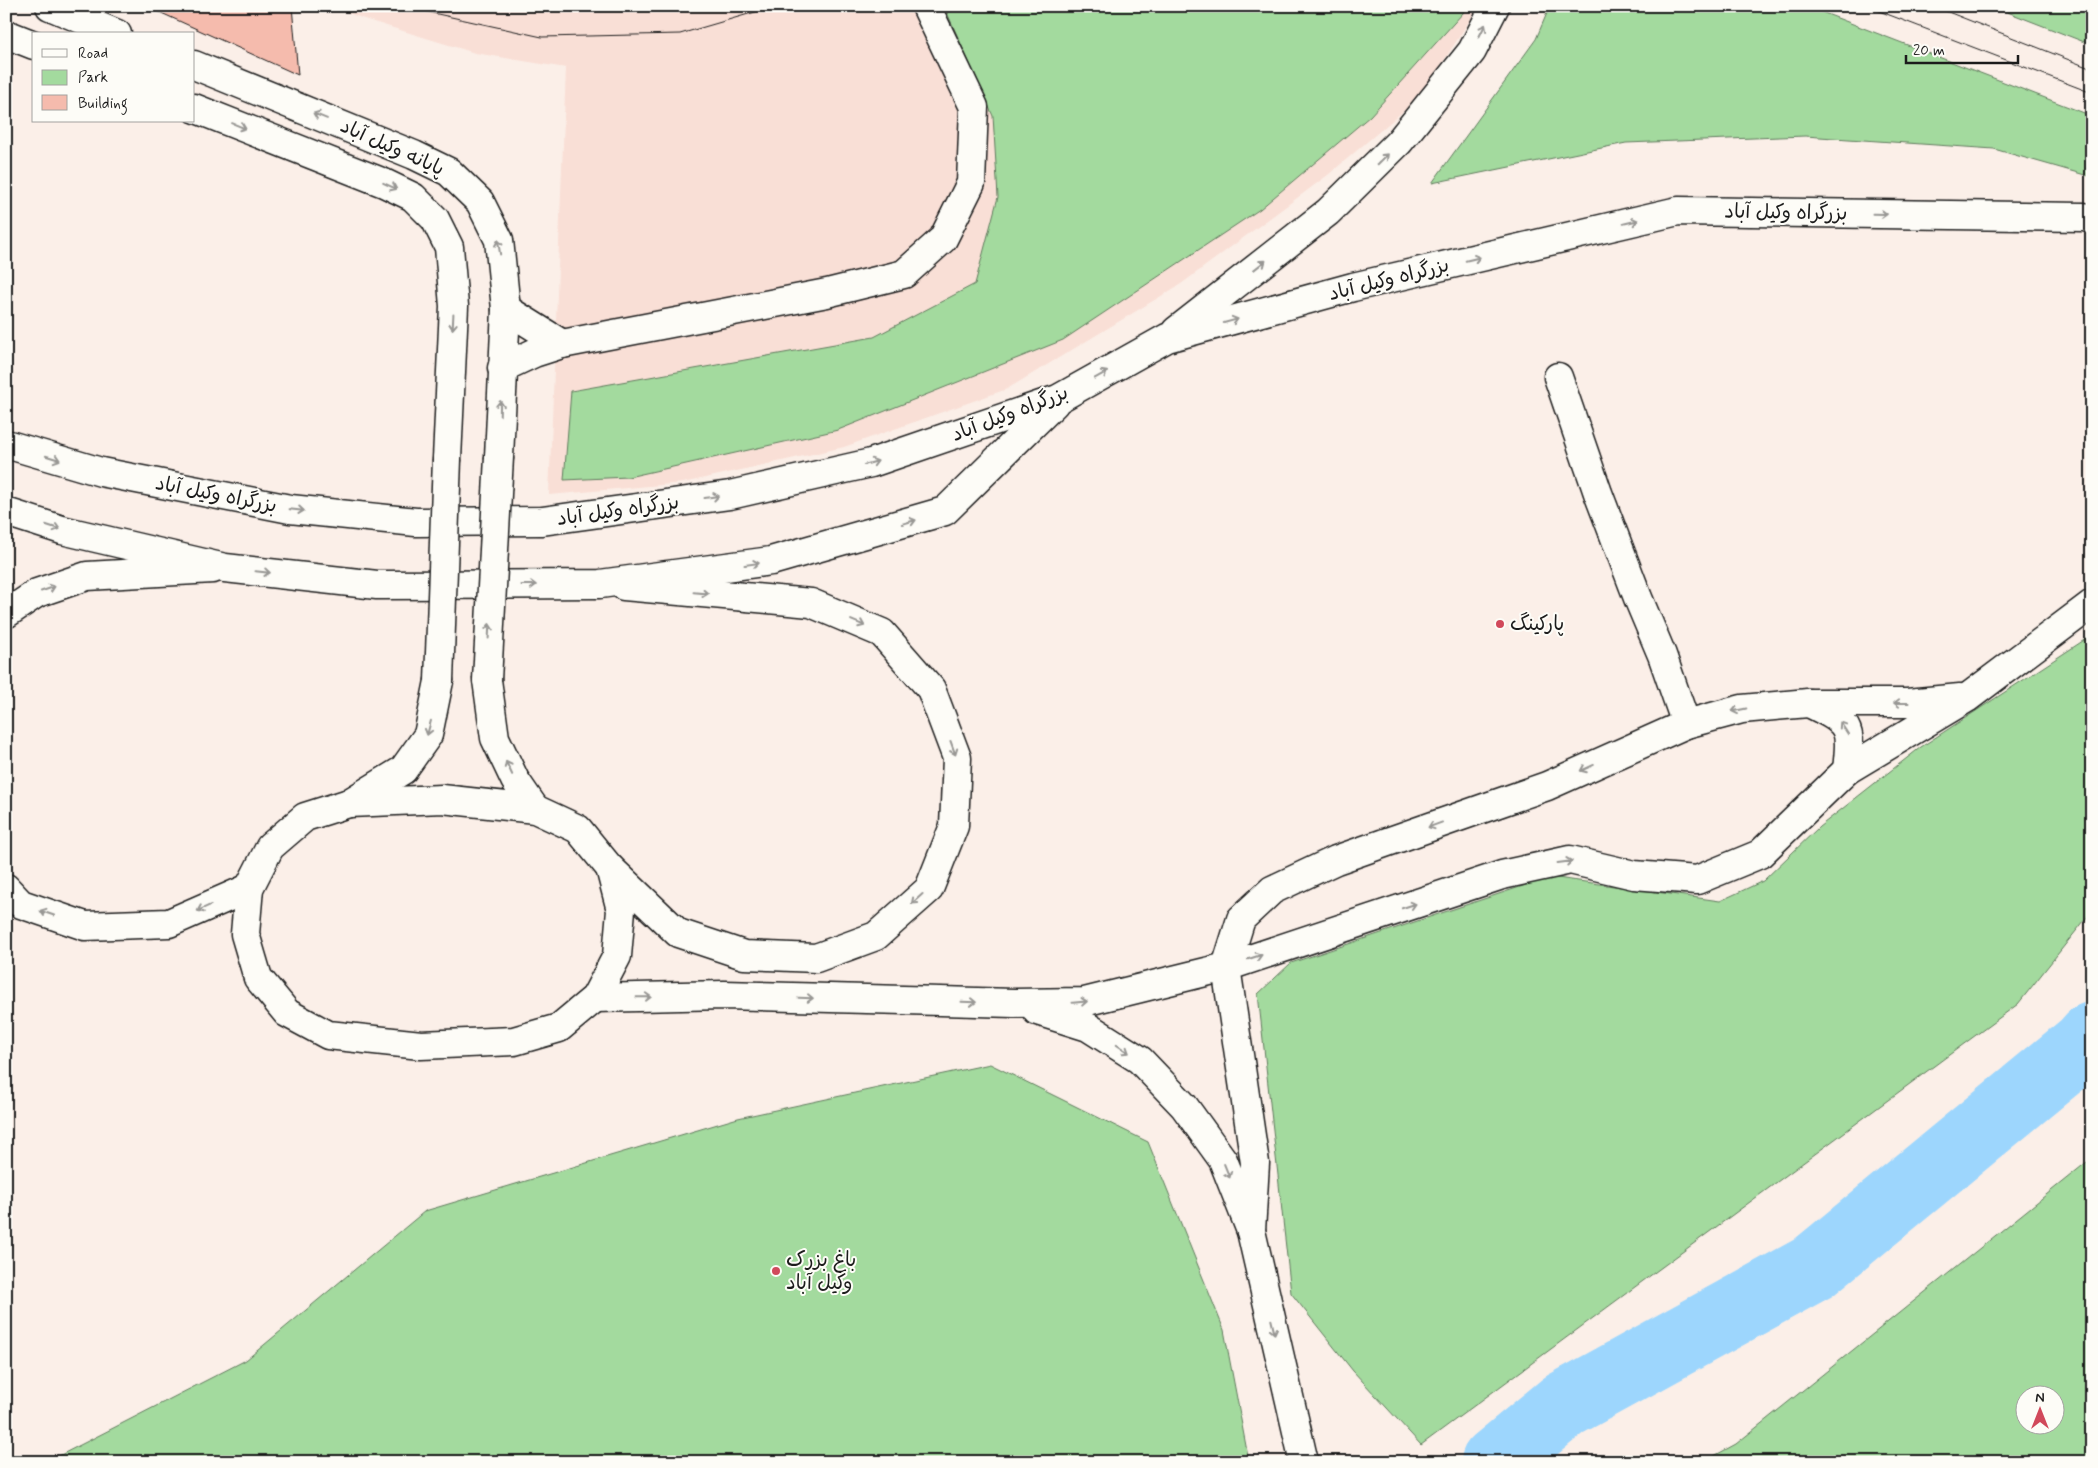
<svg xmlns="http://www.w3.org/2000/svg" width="2098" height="1468" font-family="Mynerve,'Playpen Sans Arabic',sans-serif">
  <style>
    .built { fill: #f9dfd6 }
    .green { fill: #a3da9e; stroke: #607b5d; fill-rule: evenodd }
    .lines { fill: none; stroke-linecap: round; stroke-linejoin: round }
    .river { stroke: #9dd6fd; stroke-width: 68 }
    .building { fill: #f5bbad; stroke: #1c1c1c }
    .minor-casing { stroke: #1c1c1c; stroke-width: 31 }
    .highway-casing { stroke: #1c1c1c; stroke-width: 31 }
    .minor { stroke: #fdfcf7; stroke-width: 28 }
    .highway { stroke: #fdfcf7; stroke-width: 28 }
    .tram { stroke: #1c1c1c; stroke-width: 1 }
    .minor-bridge-casing { stroke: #1c1c1c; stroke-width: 31; stroke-linecap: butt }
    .minor-bridge { stroke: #fdfcf7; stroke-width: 28 }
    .oneway { stroke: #989794 }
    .poi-dot { fill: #d1495b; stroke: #fdfcf7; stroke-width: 2 }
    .labels { text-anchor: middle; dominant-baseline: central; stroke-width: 4; stroke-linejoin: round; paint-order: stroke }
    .street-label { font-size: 20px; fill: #1c1c1c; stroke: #fdfcf7 }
    .poi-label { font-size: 20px; fill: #1c1c1c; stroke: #fdfcf7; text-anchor: start }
  </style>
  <rect width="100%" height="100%" fill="#fbefe8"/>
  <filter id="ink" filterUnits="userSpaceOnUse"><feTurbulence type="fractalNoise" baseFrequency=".02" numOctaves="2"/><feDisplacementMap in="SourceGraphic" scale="10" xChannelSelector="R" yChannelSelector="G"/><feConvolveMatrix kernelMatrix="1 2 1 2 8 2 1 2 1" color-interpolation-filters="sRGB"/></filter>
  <g filter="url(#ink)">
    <path class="built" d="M330 6H1479L1421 96 1328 175 1181 284 1007 389 844 447 683 483 549 495 566 68 475 53 364 19Z"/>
    <g class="green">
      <path d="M515 6H660L649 9 521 8Z"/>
      <path d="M944 6H1466L1463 13 1370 116 1260 209 1063 340 838 430 628 477 564 480 571 391 874 337 975 284 998 197 993 116Z"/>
      <path d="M1550 6H1806L2092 116V177L1994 149 1805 136 1626 143 1432 183 1536 39Z"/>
      <path d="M1992 6H2092V45Z"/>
      <path d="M2092 635V911L2018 1004 1421 1445 1353 1371 1291 1293 1258 994 1291 963 1550 877 1720 901 1763 881 1819 827 1921 747Z"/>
      <path d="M990 1064 1148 1142 1224 1330 1249 1462H47L246 1360 425 1211 738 1118Z"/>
      <path d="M2092 1158V1462H1703L1736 1444ZM2026 1396H2056V1426H2026Z"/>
    </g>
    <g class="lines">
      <path class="river" d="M1495 1462 1564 1405 1813 1268 2084 1045 2092 1036"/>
    </g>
    <path class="building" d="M146 6H292L298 75Z"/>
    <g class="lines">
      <defs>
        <g id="minor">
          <path d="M50 6 117 34"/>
          <path d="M6 34 34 45"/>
          <path d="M194 65 414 155 449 172 480 202 499 240 506 309 499 457"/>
          <path d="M194 108 384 183 413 197 435 219 449 247 454 306 447 459"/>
          <path d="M506 309 562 344"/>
          <path d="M502 368 534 353 562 344 827 293 904 274 943 239 971 183 974 107 926 6"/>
          <path d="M1558 377 1598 493 1638 598 1662 655 1686 724"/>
          <path d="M6 614 37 593 87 576 213 569"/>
          <path d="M487 680 495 738 515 780 535 809"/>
          <path d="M439 681 428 735 403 770 349 803 305 817 270 847 249 888 245 934 258 978 287 1013 328 1035 421 1045 514 1041 559 1028 595 998 617 956 621 910 610 868"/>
          <path d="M1809 703C1850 723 1852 726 1847 770"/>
          <path d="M349 803 442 799 535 809 578 829 609 867 678 933 744 955 816 958 876 936 929 889 954 826 957 758 931 689 882 633 811 603 624 586"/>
          <path d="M6 888 21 904 85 926 169 923 249 888"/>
          <path d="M595 998 724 995 1014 1003 1084 1002 1226 967 1502 875 1570 860 1634 875 1697 880 1760 854 1847 770 1967 698 2092 604"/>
          <path d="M1037 1011 1088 1027 1140 1060 1184 1106 1223 1160 1251 1231 1304 1462"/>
          <path d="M1251 1231 1255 1163 1226 967 1241 919 1272 890 1336 860 1547 786 1686 724 1742 709 1808 703H1907L1960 698"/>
        </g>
        <g id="highway">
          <path d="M1176 331 1328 212 1399 142 1472 51 1495 6"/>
          <path d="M6 444 101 472 290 509 416 522 542 521 730 495 871 463 1058 399 1167 338 1353 287 1678 211 2084 217 2092 219"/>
          <path d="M6 512 62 530 225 568 377 585 600 584 771 561 945 511 1054 404"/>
        </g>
      </defs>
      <use href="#minor" class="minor-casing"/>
      <use href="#highway" class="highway-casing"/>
      <use href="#minor" class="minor"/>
      <use href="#highway" class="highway"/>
      <g class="tram">
        <path d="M401 6 542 37 680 34 776 6"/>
        <path d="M1866 6 2092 93"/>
        <path d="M1933 6 2092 69"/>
      </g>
      <defs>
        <g id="minor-bridge">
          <path d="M487 680 499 457"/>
          <path d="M439 681 447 459"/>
        </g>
      </defs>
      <use href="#minor-bridge" class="minor-bridge-casing"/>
      <use href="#minor-bridge" class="minor-bridge"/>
    </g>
    <defs><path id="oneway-shaft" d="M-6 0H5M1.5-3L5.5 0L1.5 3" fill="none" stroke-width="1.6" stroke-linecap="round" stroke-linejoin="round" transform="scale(1.25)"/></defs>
    <g class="oneway">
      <use href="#oneway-shaft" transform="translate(1482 31) rotate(-63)"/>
      <use href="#oneway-shaft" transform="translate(320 116) rotate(-158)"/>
      <use href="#oneway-shaft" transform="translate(239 126) rotate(22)"/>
      <use href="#oneway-shaft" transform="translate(1383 159) rotate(-45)"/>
      <use href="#oneway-shaft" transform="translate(390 186) rotate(25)"/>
      <use href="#oneway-shaft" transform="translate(1880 214) rotate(1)"/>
      <use href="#oneway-shaft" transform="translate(1631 222) rotate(-13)"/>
      <use href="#oneway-shaft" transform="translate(499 247) rotate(-99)"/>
      <use href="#oneway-shaft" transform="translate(1473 259) rotate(-13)"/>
      <use href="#oneway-shaft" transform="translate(1260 265) rotate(-38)"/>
      <use href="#oneway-shaft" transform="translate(1231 321) rotate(-15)"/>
      <use href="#oneway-shaft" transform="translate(453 322) rotate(93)"/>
      <use href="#oneway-shaft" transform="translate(1101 375) rotate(-29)"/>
      <use href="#oneway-shaft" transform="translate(500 408) rotate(-88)"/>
      <use href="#oneway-shaft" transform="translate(53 458) rotate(17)"/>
      <use href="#oneway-shaft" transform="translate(871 463) rotate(-16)"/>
      <use href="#oneway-shaft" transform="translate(712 497) rotate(-8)"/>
      <use href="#oneway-shaft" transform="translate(297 510) rotate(6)"/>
      <use href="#oneway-shaft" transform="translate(909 522) rotate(-16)"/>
      <use href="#oneway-shaft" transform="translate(53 527) rotate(18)"/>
      <use href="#oneway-shaft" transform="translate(752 564) rotate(-8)"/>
      <use href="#oneway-shaft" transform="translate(263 572) rotate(6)"/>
      <use href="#oneway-shaft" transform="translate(529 585)"/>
      <use href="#oneway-shaft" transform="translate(48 589) rotate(-19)"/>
      <use href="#oneway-shaft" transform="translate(701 593) rotate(5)"/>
      <use href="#oneway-shaft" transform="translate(858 623) rotate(23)"/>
      <use href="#oneway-shaft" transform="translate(489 631) rotate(-87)"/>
      <use href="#oneway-shaft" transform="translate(1901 703) rotate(180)"/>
      <use href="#oneway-shaft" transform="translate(1739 710) rotate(168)"/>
      <use href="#oneway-shaft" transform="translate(429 728) rotate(105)"/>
      <use href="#oneway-shaft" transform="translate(1844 728) rotate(-123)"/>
      <use href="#oneway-shaft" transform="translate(953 748) rotate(70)"/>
      <use href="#oneway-shaft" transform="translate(509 768) rotate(-115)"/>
      <use href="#oneway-shaft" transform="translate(1587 768) rotate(156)"/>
      <use href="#oneway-shaft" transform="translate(1435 825) rotate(160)"/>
      <use href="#oneway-shaft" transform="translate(1565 862) rotate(-7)"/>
      <use href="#oneway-shaft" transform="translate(917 899) rotate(138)"/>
      <use href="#oneway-shaft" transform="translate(1409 906) rotate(-18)"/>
      <use href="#oneway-shaft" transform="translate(204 908) rotate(156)"/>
      <use href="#oneway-shaft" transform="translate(47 913) rotate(-161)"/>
      <use href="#oneway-shaft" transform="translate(1255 957) rotate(-18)"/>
      <use href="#oneway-shaft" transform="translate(644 997) rotate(-1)"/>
      <use href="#oneway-shaft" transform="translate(806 998) rotate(2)"/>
      <use href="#oneway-shaft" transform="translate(969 1002) rotate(2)"/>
      <use href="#oneway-shaft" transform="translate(1080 1002) rotate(-5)"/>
      <use href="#oneway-shaft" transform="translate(1123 1049) rotate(33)"/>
      <use href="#oneway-shaft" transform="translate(1227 1171) rotate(68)"/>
      <use href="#oneway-shaft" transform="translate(1273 1327) rotate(77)"/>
    </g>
  </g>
  <g class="poi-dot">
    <circle cx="1500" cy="624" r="5"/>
    <circle cx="776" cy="1271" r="5"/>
  </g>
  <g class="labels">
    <g class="street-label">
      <text transform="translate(392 148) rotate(24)">پایانه وکیل آباد</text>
      <text transform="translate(1786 213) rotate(1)">بزرگراه وکیل آباد</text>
      <text transform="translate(1389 280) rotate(-14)">بزرگراه وکیل آباد</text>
      <text transform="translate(1010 414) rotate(-21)">بزرگراه وکیل آباد</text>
      <text transform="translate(216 495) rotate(11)">بزرگراه وکیل آباد</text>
      <text transform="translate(618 511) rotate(-8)">بزرگراه وکیل آباد</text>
    </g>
    <g class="poi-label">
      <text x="1510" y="624">پارکینگ</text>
      <text x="786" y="1260">باغ بزرک<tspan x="786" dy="23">وکیل آباد</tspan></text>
    </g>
  </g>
  <rect width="2098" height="1468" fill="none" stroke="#fdfcf7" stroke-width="25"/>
  <rect x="12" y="12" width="2073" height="1443" fill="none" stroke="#1c1c1c" stroke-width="2" filter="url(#ink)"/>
  <rect x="32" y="32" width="162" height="90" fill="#fdfcf7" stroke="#a3a29f"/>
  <rect x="42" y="49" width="25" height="8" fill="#fdfcf7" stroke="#a3a29f"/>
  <text x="78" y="58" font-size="15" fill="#1c1c1c">Road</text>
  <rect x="42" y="70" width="25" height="15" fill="#a3da9e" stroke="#a3a29f"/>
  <text x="78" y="82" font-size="15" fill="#1c1c1c">Park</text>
  <rect x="42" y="95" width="25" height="15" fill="#f5bbad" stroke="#a3a29f"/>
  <text x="78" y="108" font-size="15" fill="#1c1c1c">Building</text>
  <g transform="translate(2040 1410)"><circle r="24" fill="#fdfcf7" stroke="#a3a29f"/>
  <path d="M0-4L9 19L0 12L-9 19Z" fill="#d1495b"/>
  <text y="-8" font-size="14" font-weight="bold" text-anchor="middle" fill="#1c1c1c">N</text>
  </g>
  <path d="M1906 55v8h112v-8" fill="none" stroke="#1c1c1c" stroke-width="2.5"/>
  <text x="1913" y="55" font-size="15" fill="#1c1c1c" stroke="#fdfcf7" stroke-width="4" paint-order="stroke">20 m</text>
</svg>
